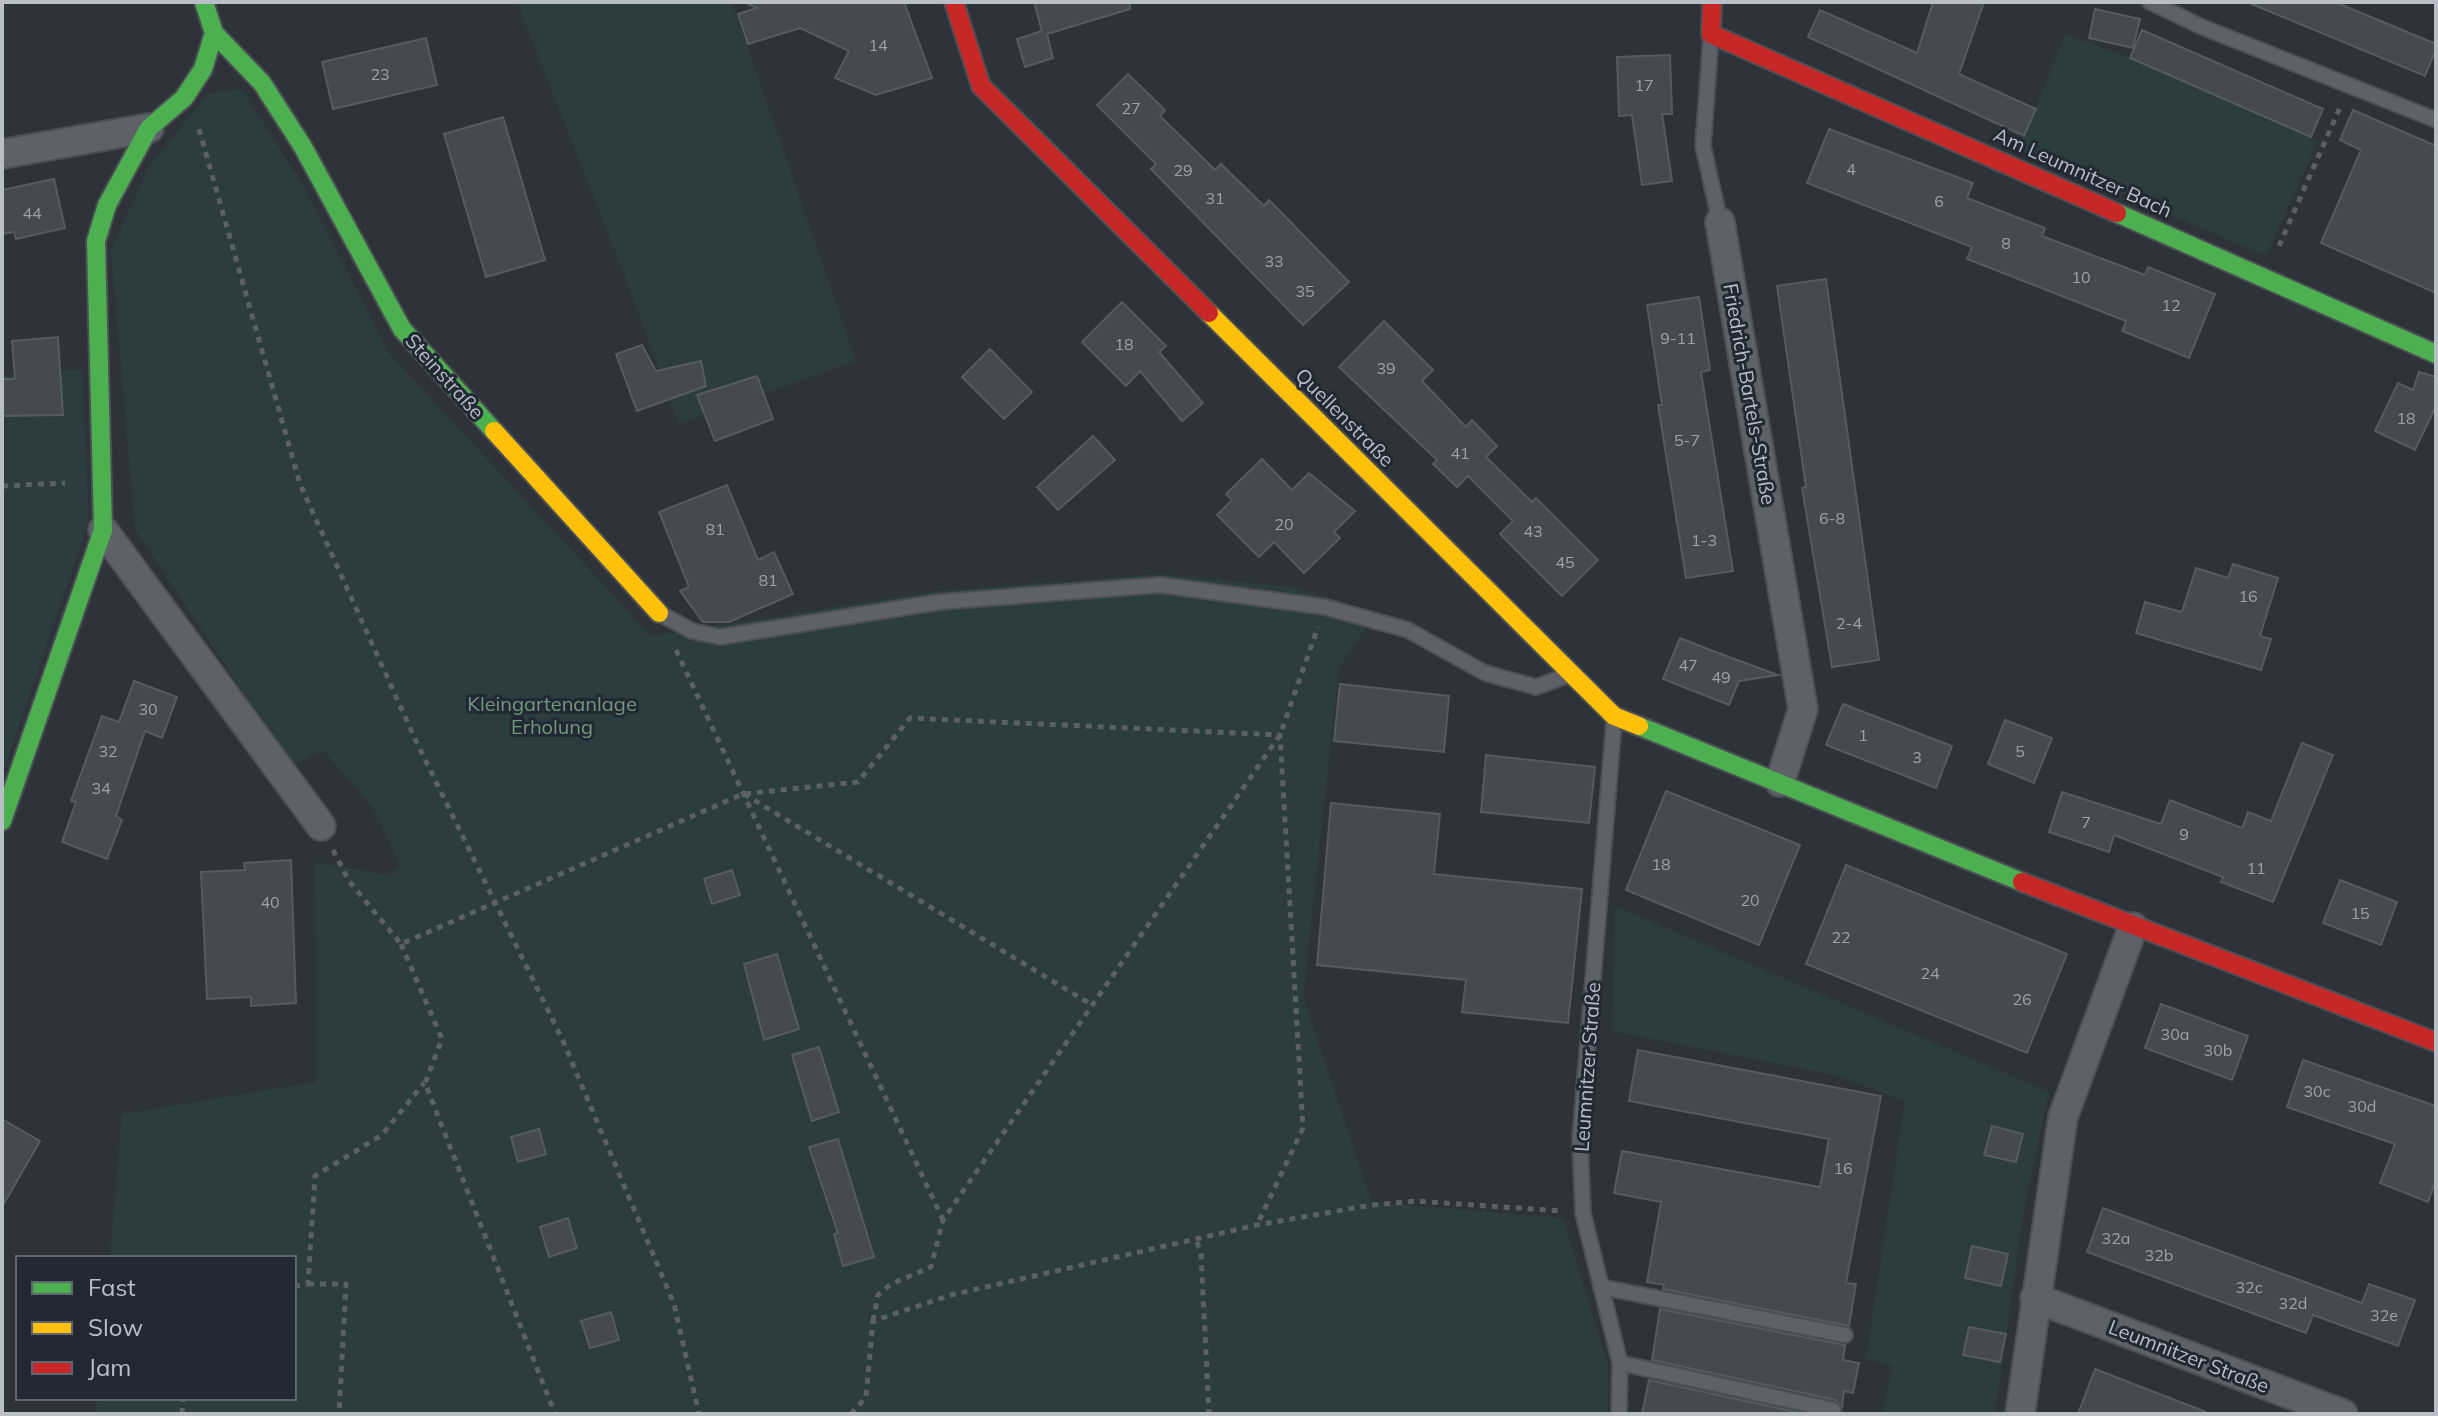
<svg xmlns="http://www.w3.org/2000/svg" width="2438" height="1416" font-family="Mulish,sans-serif">
  <style>
    .green { fill: #2c3d3f }
    .building { fill: #464a50; stroke: #565a61; stroke-width: 2 }
    .lines { fill: none; stroke-linecap: round; stroke-linejoin: round }
    .lane-casing { stroke: #4c4f54; stroke-width: 18 }
    .street-casing { stroke: #4c4f54; stroke-width: 32 }
    .fast-casing { stroke: #4c4f54; stroke-width: 22 }
    .slow-casing { stroke: #4c4f54; stroke-width: 22 }
    .jam-casing { stroke: #4c4f54; stroke-width: 22 }
    .path { stroke: #5b6065; stroke-width: 5; stroke-dasharray: 6 6; stroke-linecap: butt }
    .lane { stroke: #5e6168; stroke-width: 14 }
    .street { stroke: #5e6168; stroke-width: 28 }
    .fast { stroke: #4caf50; stroke-width: 18 }
    .slow { stroke: #ffc107; stroke-width: 18 }
    .jam { stroke: #c62828; stroke-width: 18 }
    .labels { text-anchor: middle; dominant-baseline: central; stroke-width: 6; stroke-linejoin: round; paint-order: stroke }
    .number-label { font-size: 16px; fill: #9ca2ab }
    .street-label { font-size: 20px; fill: #b9bfc9; stroke: #212934 }
    .park-label { font-size: 20px; fill: #73977b; stroke: #212934 }
  </style>
  <rect width="100%" height="100%" fill="#2e3339"/>
  <g class="green">
    <path d="M517 2H732L856 361 679 424 626 279Z"/>
    <path d="M2066 34 2130 58 2311 137 2317 143 2266 256 2018 149Z"/>
    <path d="M242 89 304 187 389 353 651 636 937 591 1161 574 1292 587 1376 612 1339 668 1303 998 1372 1202 1563 1218 1608 1365V1414H96L97 1398H294V1258H110L122 1114 316 1082 315 862 388 875 401 866 373 808 324 751 291 765 135 529 111 250 148 168 208 94Z"/>
    <path d="M82 369 89 521 2 776V375Z"/>
    <path d="M1615 906 2049 1092 2024 1209 1995 1414H1881L1893 1367 1866 1358 1905 1101 1834 1075 1612 1031Z"/>
  </g>
  <g class="building">
    <path d="M744 2H904L932 78 876 95 835 78 849 51 800 28 748 44 738 14 757 8Z"/>
    <path d="M1034 2H1130V9L1047 34 1053 58 1025 67 1017 39 1042 31Z"/>
    <path d="M1933 2H1984L1959 74 2036 109 2024 136 1808 37 1820 10 1917 53Z"/>
    <path d="M2247 2H2335L2436 44V49L2425 76Z"/>
    <path d="M2095 9 2140 19 2133 48 2089 38Z"/>
    <path d="M2142 30 2323 109 2311 137 2130 58Z"/>
    <path d="M426 38 437 85 333 109 322 62Z"/>
    <path d="M1670 55 1672 114H1662L1672 181 1642 185 1632 115 1619 116 1617 57Z"/>
    <path d="M1128 74 1165 110 1160 116 1215 170 1221 164 1264 206 1269 200 1349 282 1303 325 1151 169 1156 164 1097 105Z"/>
    <path d="M2353 110 2436 146V293L2321 243 2361 150 2340 140Z"/>
    <path d="M503 117 545 260 486 277 444 134Z"/>
    <path d="M1829 129 1973 183 1967 198 2045 228 2042 236 2145 275 2148 267 2215 294 2189 358 2122 331 2126 321 1967 259 1972 247 1807 183Z"/>
    <path d="M54 179 65 228 16 239 14 232 2 234V190Z"/>
    <path d="M1826 279 1879 660 1832 667 1802 488 1806 487 1777 286Z"/>
    <path d="M1699 297 1710 370 1701 372 1733 571 1686 578 1658 405H1662L1647 305Z"/>
    <path d="M1122 302 1166 346 1159 352 1203 403 1182 421 1140 371 1126 386 1082 342Z"/>
    <path d="M1384 321 1433 370 1422 381 1466 427 1472 420 1497 446 1486 457 1532 502 1536 498 1598 560 1562 596 1500 534 1513 521 1468 476 1457 487 1433 464 1437 460 1339 367Z"/>
    <path d="M58 337 63 415 2 416V379H15L12 341Z"/>
    <path d="M642 345 656 371 701 361 706 386 637 411 616 354Z"/>
    <path d="M990 349 1032 392 1004 419 962 377Z"/>
    <path d="M2419 372 2436 377V406L2415 450 2375 431 2398 383 2413 390Z"/>
    <path d="M757 376 773 419 715 441 697 395Z"/>
    <path d="M1093 436 1115 460 1058 510 1037 487Z"/>
    <path d="M1262 459 1292 490 1309 473 1355 511 1334 532 1340 538 1304 573 1274 542 1259 557 1217 515 1232 500 1226 494Z"/>
    <path d="M727 485 758 560 774 552 793 594 729 622H703L680 591 689 587 659 512Z"/>
    <path d="M2233 564 2278 578 2260 636 2271 639 2261 670 2136 633 2145 602 2182 612 2196 568 2228 578Z"/>
    <path d="M1680 638 1713 651 1778 675 1739 681 1729 705 1663 679Z"/>
    <path d="M134 681 177 697 162 738 145 731 116 816 122 820 107 859 62 842 76 802 71 801 102 716 119 722Z"/>
    <path d="M1340 684 1449 696 1444 752 1334 741Z"/>
    <path d="M1843 704 1952 746 1936 788 1826 745Z"/>
    <path d="M2005 720 2052 738 2034 783 1988 764Z"/>
    <path d="M2302 743 2333 755 2273 902 2221 882 2223 877 2114 835 2109 852 2049 832 2062 792 2161 824 2170 800 2242 828 2248 812 2271 821Z"/>
    <path d="M1486 755 1595 767 1589 823 1481 812Z"/>
    <path d="M1666 791 1800 845 1759 945 1626 890Z"/>
    <path d="M1331 803 1440 814 1434 874 1582 889 1568 1023 1462 1012 1466 980 1317 965Z"/>
    <path d="M291 860 296 1003 251 1006V997L207 999 201 872 245 870 244 863Z"/>
    <path d="M1846 865 2067 954 2027 1053 1806 964Z"/>
    <path d="M732 870 740 895 712 904 704 879Z"/>
    <path d="M2340 880 2397 902 2381 945 2323 923Z"/>
    <path d="M777 954 799 1029 764 1040 744 964Z"/>
    <path d="M2161 1004 2248 1036 2232 1080 2145 1048Z"/>
    <path d="M819 1047 839 1112 812 1121 792 1055Z"/>
    <path d="M1638 1050 1881 1096 1846 1283 1856 1284 1849 1326 1663 1289 1664 1285 1647 1282 1661 1202 1614 1193 1622 1151 1820 1187 1829 1139 1629 1101Z"/>
    <path d="M2303 1060 2436 1106V1180L2428 1202 2380 1183 2395 1144 2287 1107Z"/>
    <path d="M2 1119 40 1141 2 1207Z"/>
    <path d="M1992 1126 2023 1134 2016 1162 1984 1155Z"/>
    <path d="M539 1129 546 1154 518 1162 511 1137Z"/>
    <path d="M838 1139 874 1257 843 1266 834 1234 838 1233 809 1147Z"/>
    <path d="M2103 1208 2362 1303 2369 1284 2415 1300 2398 1346 2313 1315 2306 1333 2087 1252Z"/>
    <path d="M568 1218 577 1248 549 1257 540 1227Z"/>
    <path d="M1972 1246 2008 1254 2001 1286 1965 1278Z"/>
    <path d="M1660 1309 1845 1345 1843 1360 1859 1363 1853 1393 1844 1391 1842 1407 1835 1400 1652 1360Z"/>
    <path d="M611 1312 619 1340 590 1348 581 1321Z"/>
    <path d="M1969 1327 2006 1334 2000 1362 1963 1355Z"/>
    <path d="M2095 1369 2206 1412V1414H2078Z"/>
    <path d="M1649 1380 1805 1414H1642Z"/>
  </g>
  <g class="lines">
    <defs>
      <g id="lane">
        <path d="M2150 2 2202 27 2436 120"/>
        <path d="M1711 36 1703 146 1720 222"/>
        <path d="M659 613 692 631 720 637 939 602 1160 585 1325 607 1408 630 1485 673 1536 687 1566 676"/>
        <path d="M1614 721 1580 1139 1583 1213 1620 1363 1619 1414"/>
        <path d="M1601 1287 1845 1335"/>
        <path d="M1620 1363 1833 1410"/>
      </g>
      <g id="street">
        <path d="M2 154 149 128"/>
        <path d="M1720 222 1803 709 1780 782"/>
        <path d="M103 530 321 826"/>
        <path d="M2035 1298 2343 1414"/>
        <path d="M2020 1414 2063 1117 2133 927"/>
      </g>
      <g id="fast">
        <path d="M214 33 262 83 303 147 402 329 494 431"/>
        <path d="M2117 213 2436 354"/>
        <path d="M1639 726 2022 882"/>
        <path d="M2 821 103 530 96 241 107 205 149 128 184 98 203 69 214 33 204 2"/>
      </g>
      <g id="slow">
        <path d="M1209 313 1614 716 1639 726"/>
        <path d="M494 431 659 613"/>
      </g>
      <g id="jam">
        <path d="M954 2 981 86 1209 313"/>
        <path d="M1712 2 1711 34 2117 213"/>
        <path d="M2022 882 2436 1042"/>
      </g>
    </defs>
    <use href="#lane" class="lane-casing"/>
    <use href="#street" class="street-casing"/>
    <use href="#fast" class="fast-casing"/>
    <use href="#slow" class="slow-casing"/>
    <use href="#jam" class="jam-casing"/>
    <g class="path">
      <path d="M199 129 300 484 416 741 563 1041 674 1304 699 1414"/>
      <path d="M2279 246 2341 105"/>
      <path d="M2 486 65 483"/>
      <path d="M676 650 943 1220"/>
      <path d="M744 794 1092 1005"/>
      <path d="M333 850 349 881 401 944 743 794 858 782 910 718 1280 735 1303 1128 1257 1225"/>
      <path d="M401 944 442 1039 425 1083 555 1414"/>
      <path d="M1197 1242 1201 1254 1209 1414"/>
      <path d="M308 1284H346L339 1414"/>
      <path d="M294 1286 308 1284 315 1176 382 1135 424 1083"/>
      <path d="M873 1321 878 1295 891 1284 931 1267 943 1220 1280 735 1318 627"/>
      <path d="M182 1414 183 1398"/>
      <path d="M851 1414 866 1397 873 1321 951 1295 1257 1225 1372 1205 1415 1201 1562 1211"/>
    </g>
    <use href="#lane" class="lane"/>
    <use href="#street" class="street"/>
    <use href="#fast" class="fast"/>
    <use href="#slow" class="slow"/>
    <use href="#jam" class="jam"/>
  </g>
  <g class="labels">
    <g class="number-label">
      <text x="878" y="45">14</text>
      <text x="380" y="74">23</text>
      <text x="1644" y="85">17</text>
      <text x="1131" y="108">27</text>
      <text x="1851" y="169">4</text>
      <text x="1183" y="170">29</text>
      <text x="1215" y="198">31</text>
      <text x="1939" y="201">6</text>
      <text x="32" y="213">44</text>
      <text x="2006" y="243">8</text>
      <text x="1274" y="261">33</text>
      <text x="2081" y="277">10</text>
      <text x="1305" y="291">35</text>
      <text x="2171" y="305">12</text>
      <text x="1678" y="338">9-11</text>
      <text x="1124" y="344">18</text>
      <text x="1386" y="368">39</text>
      <text x="2406" y="418">18</text>
      <text x="1687" y="440">5-7</text>
      <text x="1460" y="453">41</text>
      <text x="1832" y="518">6-8</text>
      <text x="1284" y="524">20</text>
      <text x="715" y="529">81</text>
      <text x="1533" y="531">43</text>
      <text x="1704" y="540">1-3</text>
      <text x="1565" y="562">45</text>
      <text x="768" y="580">81</text>
      <text x="2248" y="596">16</text>
      <text x="1849" y="623">2-4</text>
      <text x="1688" y="665">47</text>
      <text x="1721" y="677">49</text>
      <text x="148" y="709">30</text>
      <text x="1863" y="735">1</text>
      <text x="108" y="751">32</text>
      <text x="2020" y="751">5</text>
      <text x="1917" y="757">3</text>
      <text x="101" y="788">34</text>
      <text x="2086" y="822">7</text>
      <text x="2184" y="834">9</text>
      <text x="1661" y="864">18</text>
      <text x="2256" y="868">11</text>
      <text x="1750" y="900">20</text>
      <text x="270" y="902">40</text>
      <text x="2360" y="913">15</text>
      <text x="1841" y="937">22</text>
      <text x="1930" y="973">24</text>
      <text x="2022" y="999">26</text>
      <text x="2175" y="1034">30a</text>
      <text x="2218" y="1050">30b</text>
      <text x="2317" y="1091">30c</text>
      <text x="2362" y="1106">30d</text>
      <text x="1843" y="1168">16</text>
      <text x="2116" y="1238">32a</text>
      <text x="2159" y="1255">32b</text>
      <text x="2249" y="1287">32c</text>
      <text x="2293" y="1303">32d</text>
      <text x="2384" y="1315">32e</text>
    </g>
    <g class="street-label">
      <text transform="translate(2083 172) rotate(24)">Am Leumnitzer Bach</text>
      <text transform="translate(445 376) rotate(48)">Steinstraße</text>
      <text transform="translate(1750 394) rotate(80)">Friedrich-Bartels-Straße</text>
      <text transform="translate(1345 417) rotate(45)">Quellenstraße</text>
      <text transform="translate(1587 1067) rotate(-86)">Leumnitzer Straße</text>
      <text transform="translate(2189 1356) rotate(21)">Leumnitzer Straße</text>
    </g>
    <g class="park-label">
      <text x="552" y="703">Kleingartenanlage<tspan x="552" dy="23">Erholung</tspan></text>
    </g>
  </g>
  <rect width="2438" height="1416" fill="none" stroke="#b9bfc9" stroke-width="8"/>
  <rect x="16" y="1256" width="280" height="144" fill="#212934" stroke="#5e6570" stroke-width="2"/>
  <rect x="32" y="1282" width="40" height="12" fill="#4caf50" stroke="#5e6570" stroke-width="2"/>
  <text x="88" y="1296" font-size="24" fill="#b9bfc9">Fast</text>
  <rect x="32" y="1322" width="40" height="12" fill="#ffc107" stroke="#5e6570" stroke-width="2"/>
  <text x="88" y="1336" font-size="24" fill="#b9bfc9">Slow</text>
  <rect x="32" y="1362" width="40" height="12" fill="#c62828" stroke="#5e6570" stroke-width="2"/>
  <text x="88" y="1376" font-size="24" fill="#b9bfc9">Jam</text>
</svg>
